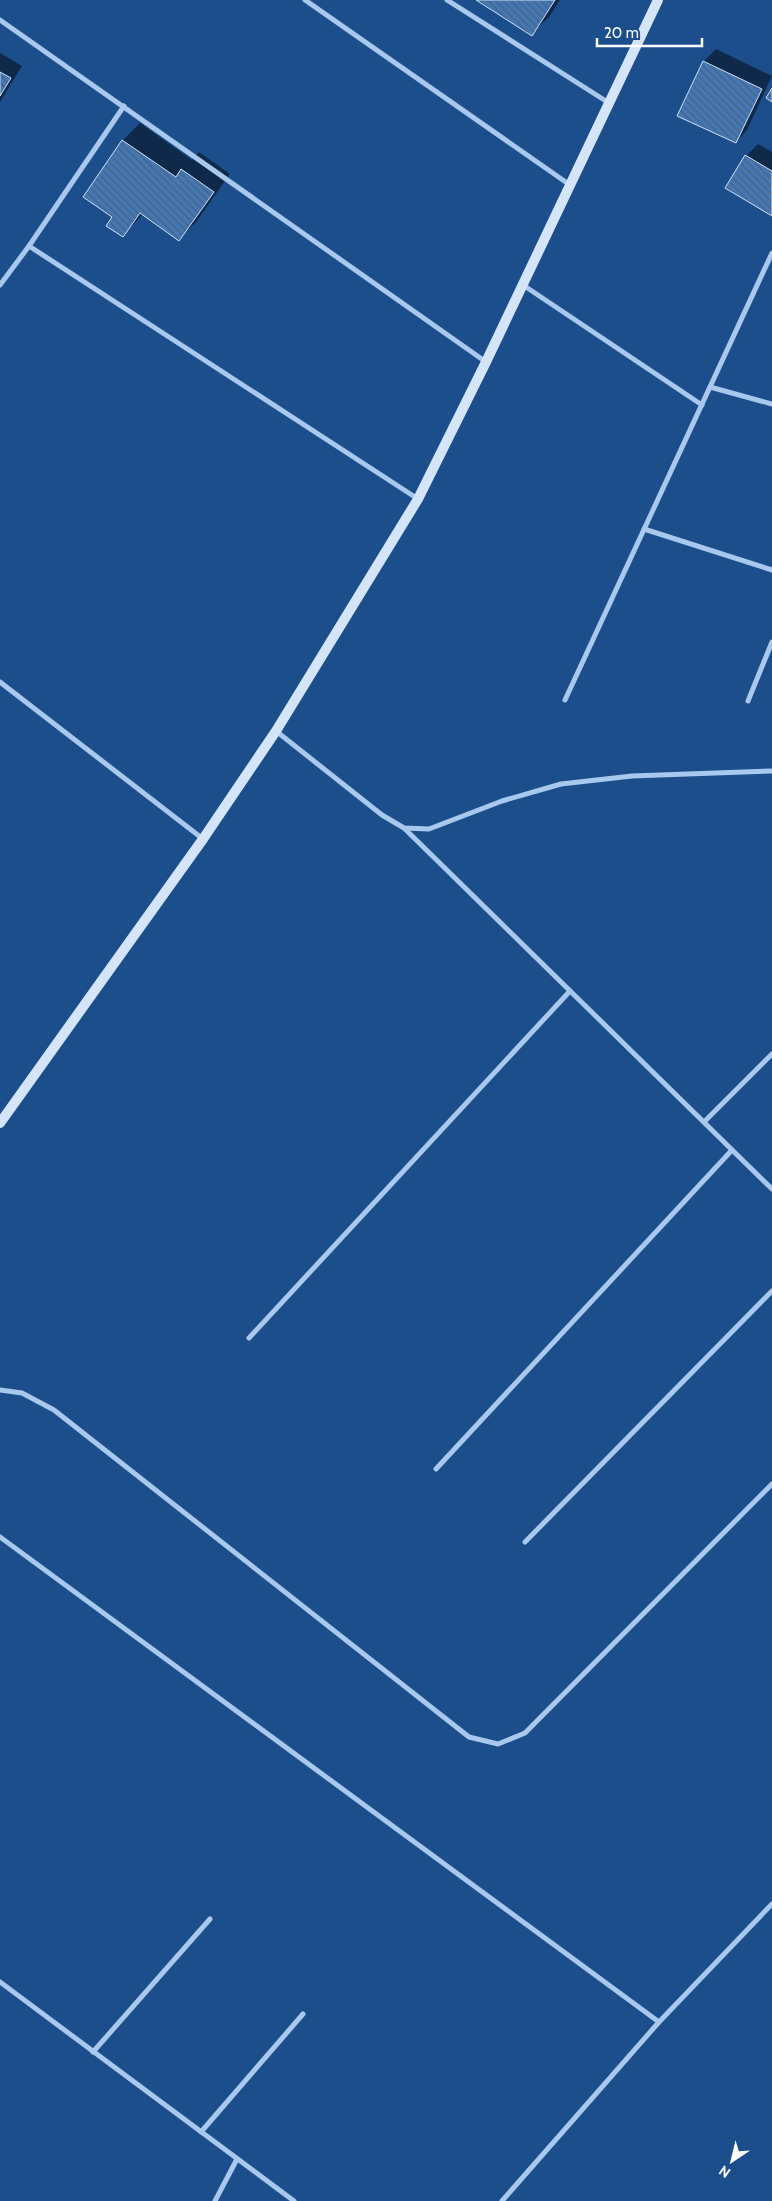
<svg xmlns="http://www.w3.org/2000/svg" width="772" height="2201" font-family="Cabin,sans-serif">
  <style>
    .shadow { fill: #0007 }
    .building { fill: url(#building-back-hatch); stroke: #cee2f9 }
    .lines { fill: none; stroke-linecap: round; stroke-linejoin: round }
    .minor { stroke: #a8c8ed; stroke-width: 5 }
    .secondary { stroke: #d5e5f9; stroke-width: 10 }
  </style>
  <defs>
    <pattern id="building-back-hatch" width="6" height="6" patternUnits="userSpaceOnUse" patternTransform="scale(1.25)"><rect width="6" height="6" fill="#4477b4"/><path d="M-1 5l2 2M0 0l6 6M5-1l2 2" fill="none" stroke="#486280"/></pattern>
  </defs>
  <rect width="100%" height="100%" fill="#1c4e8c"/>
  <g class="shadow">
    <path d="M478 0H560L549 17 531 34Z"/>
    <path d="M716 49 772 76 747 130 736 142 704 61Z"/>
    <path d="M0 53 22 66 0 102Z"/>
    <path d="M140 123 192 160 199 152 230 174 196 222 179 239 143 214 122 236 114 217 84 196 123 140Z"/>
    <path d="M758 144 772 152V214L727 187 746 156Z"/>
  </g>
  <g class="building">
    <path d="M476 0H555L532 36Z"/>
    <path d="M703 61 762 89 736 143 677 116Z"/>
    <path d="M0 72 11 78 0 96Z"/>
    <path d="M772 88V102L766 98Z"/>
    <path d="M122 140 176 177 181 169 214 192 179 241 140 213 123 237 106 226 112 217 83 197Z"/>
    <path d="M745 155 772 171V216L725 188Z"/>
  </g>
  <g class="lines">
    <g class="minor">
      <path d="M305 0 570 185"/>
      <path d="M447 0 609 103"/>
      <path d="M0 20 486 362"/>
      <path d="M29 246 418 499"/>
      <path d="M0 285 29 246 124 106"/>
      <path d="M523 285 702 405"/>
      <path d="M710 387 772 404"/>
      <path d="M644 529 772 570"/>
      <path d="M0 682 203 839"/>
      <path d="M565 700 772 253"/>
      <path d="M748 701 772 642"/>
      <path d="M276 731 382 815 404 828 429 829 502 801 561 784 632 776 772 771"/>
      <path d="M404 828 772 1189"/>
      <path d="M704 1122 772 1054"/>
      <path d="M249 1338 570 991"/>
      <path d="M0 1390 22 1393 54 1410 469 1737 498 1744 525 1733 772 1484"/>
      <path d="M436 1469 732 1150"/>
      <path d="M0 1537 659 2022"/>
      <path d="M525 1542 772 1291"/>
      <path d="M0 1982 294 2201"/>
      <path d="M93 2052 210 1919"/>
      <path d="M201 2132 303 2014"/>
      <path d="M215 2201 237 2159"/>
      <path d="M502 2201 659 2022 772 1904"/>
    </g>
    <path class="secondary" d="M0 1123 203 839 276 731 418 499 486 362 658 0"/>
  </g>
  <g transform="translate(732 2161) rotate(215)" stroke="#1c4e8c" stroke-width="4" paint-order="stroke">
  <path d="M0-4L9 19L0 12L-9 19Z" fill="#ffffff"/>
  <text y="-8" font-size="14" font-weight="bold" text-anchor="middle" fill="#ffffff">N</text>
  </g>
  <path d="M597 38v8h105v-8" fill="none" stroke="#ffffff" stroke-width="2.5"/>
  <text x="604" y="38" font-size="15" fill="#ffffff" stroke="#1c4e8c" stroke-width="4" paint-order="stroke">20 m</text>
</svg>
